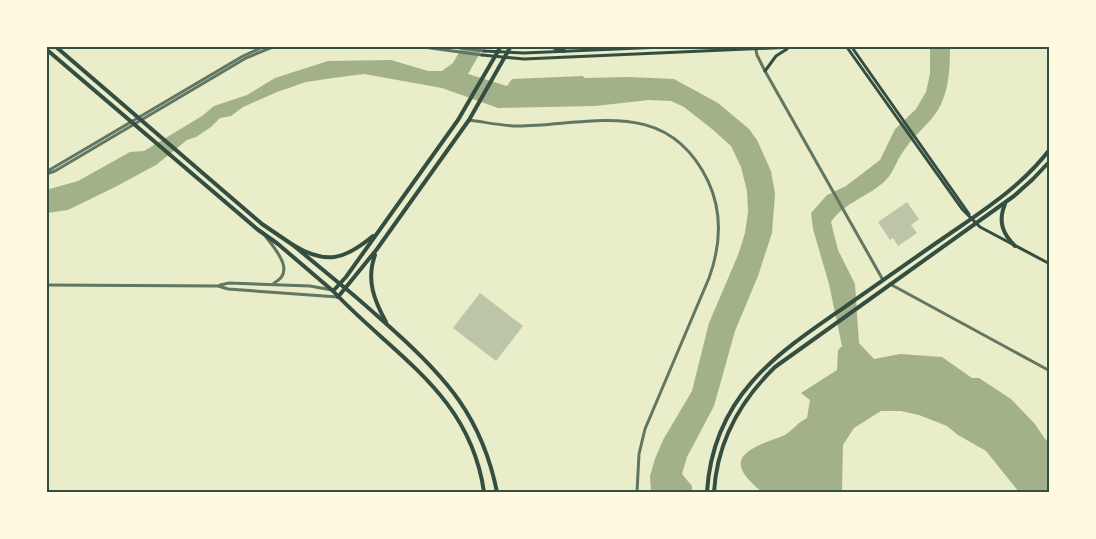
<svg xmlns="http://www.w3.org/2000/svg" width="1096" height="539" font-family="'Roboto Condensed',sans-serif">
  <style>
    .water { fill: #a3b18a }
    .building { fill: #bcc5a7 }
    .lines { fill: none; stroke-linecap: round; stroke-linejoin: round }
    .tertiary { stroke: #617663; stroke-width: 3 }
    .secondary { stroke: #344e41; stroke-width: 3 }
    .primary { stroke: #344e41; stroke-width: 4 }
    .trunk { stroke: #344e41; stroke-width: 4 }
    .neatline { fill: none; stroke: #344e41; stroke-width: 2 }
  </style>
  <rect width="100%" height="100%" fill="#e9edc9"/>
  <g class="water">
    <path d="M484 46 468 74 507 86 512 79 583 76 584 78 630 77 674 79 718 103 749 129 757 140 771 171 775 194 772 233 758 276 735 331 714 406 687 457 682 474 692 486V492H651L650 476 655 459 663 440 692 391 709 323 738 255 745 233 748 212 747 191 741 167 731 146 712 129 684 107 671 101 649 100 595 106 498 108 442 88 364 74 333 78 306 82 277 92 243 107 231 116 220 118 211 127 196 137 187 140 156 165 115 187 68 210 47 213 46 190 78 181 130 152 144 151 202 116 214 106 247 95 275 78 328 61 391 60 428 71H442L453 63 462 47Z"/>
    <path d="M930 47H950C950 70 949 98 933 117 923 129 911 139 903 152 896 161 894 172 886 180 870 196 843 203 831 222L838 250 855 284 859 343 874 359 900 354 942 357 972 378H979L1011 399 1035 424 1045 439 1049 441V492H1019L986 451 958 435 947 426 919 415 901 411H881L854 428 843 445 842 492H762C755 486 742 475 741 466 737 449 774 440 785 435 793 430 798 422 807 418L810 400 801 393 837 370 838 350 842 346 829 284 813 229 811 213 827 195 846 186 880 160 895 129 916 109 926 92 930 74Z"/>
  </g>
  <g class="building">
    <path d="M907 202 919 219 911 225 917 233 898 246 893 238 890 240 878 222Z"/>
    <path d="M480 293 523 326 496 361 453 328Z"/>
  </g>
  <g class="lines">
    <g class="tertiary">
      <path d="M416 46 482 55"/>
      <path d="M445 46 484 51"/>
      <path d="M755 46 757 55 765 71 883 280"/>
      <path d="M469 120C485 122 502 126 518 126 591 125 667 96 708 181 723 213 721 245 709 278L645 429 639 454 637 492"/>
      <path d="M46 172 243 56 265 46"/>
      <path d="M46 174 55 171 246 58 275 46"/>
      <path d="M266 237C276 250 296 272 274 283"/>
      <path d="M890 284 1050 371"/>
      <path d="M46 285 218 286 228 289 338 297"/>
      <path d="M220 285 229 283 310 286 332 290"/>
    </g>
    <g class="secondary">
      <path d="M846 46 962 209 980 227 1050 264"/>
      <path d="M851 46 969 214"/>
      <path d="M484 51 524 53 686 46"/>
      <path d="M482 55 524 59 816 46"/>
      <path d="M765 71 776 56 787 49"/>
    </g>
    <g class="primary">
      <path d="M55 46 262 224 293 245 340 284"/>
      <path d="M46 49 257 229 278 244 333 291"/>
      <path d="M1005 204C998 221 1002 233 1015 246"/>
      <path d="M707 492C713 394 779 352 852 302 888 277 924 251 961 226 993 204 1026 181 1050 149"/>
      <path d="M714 492C717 443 740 401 775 367L1014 196 1033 179 1050 161"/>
    </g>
    <g class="trunk">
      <path d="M550 46 564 51"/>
      <path d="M293 245C326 265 344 260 373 236"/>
      <path d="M375 255C366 280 374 300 386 322"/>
      <path d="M340 284C358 298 375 314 392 329 447 378 482 418 497 492"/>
      <path d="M338 297 377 249 469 120 511 46"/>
      <path d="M484 492C470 394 394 356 333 291L346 277 458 120 501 46"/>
    </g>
  </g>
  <rect width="1096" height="539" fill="none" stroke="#fefae0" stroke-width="96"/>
  <rect x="48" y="48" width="1000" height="443" class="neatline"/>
</svg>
